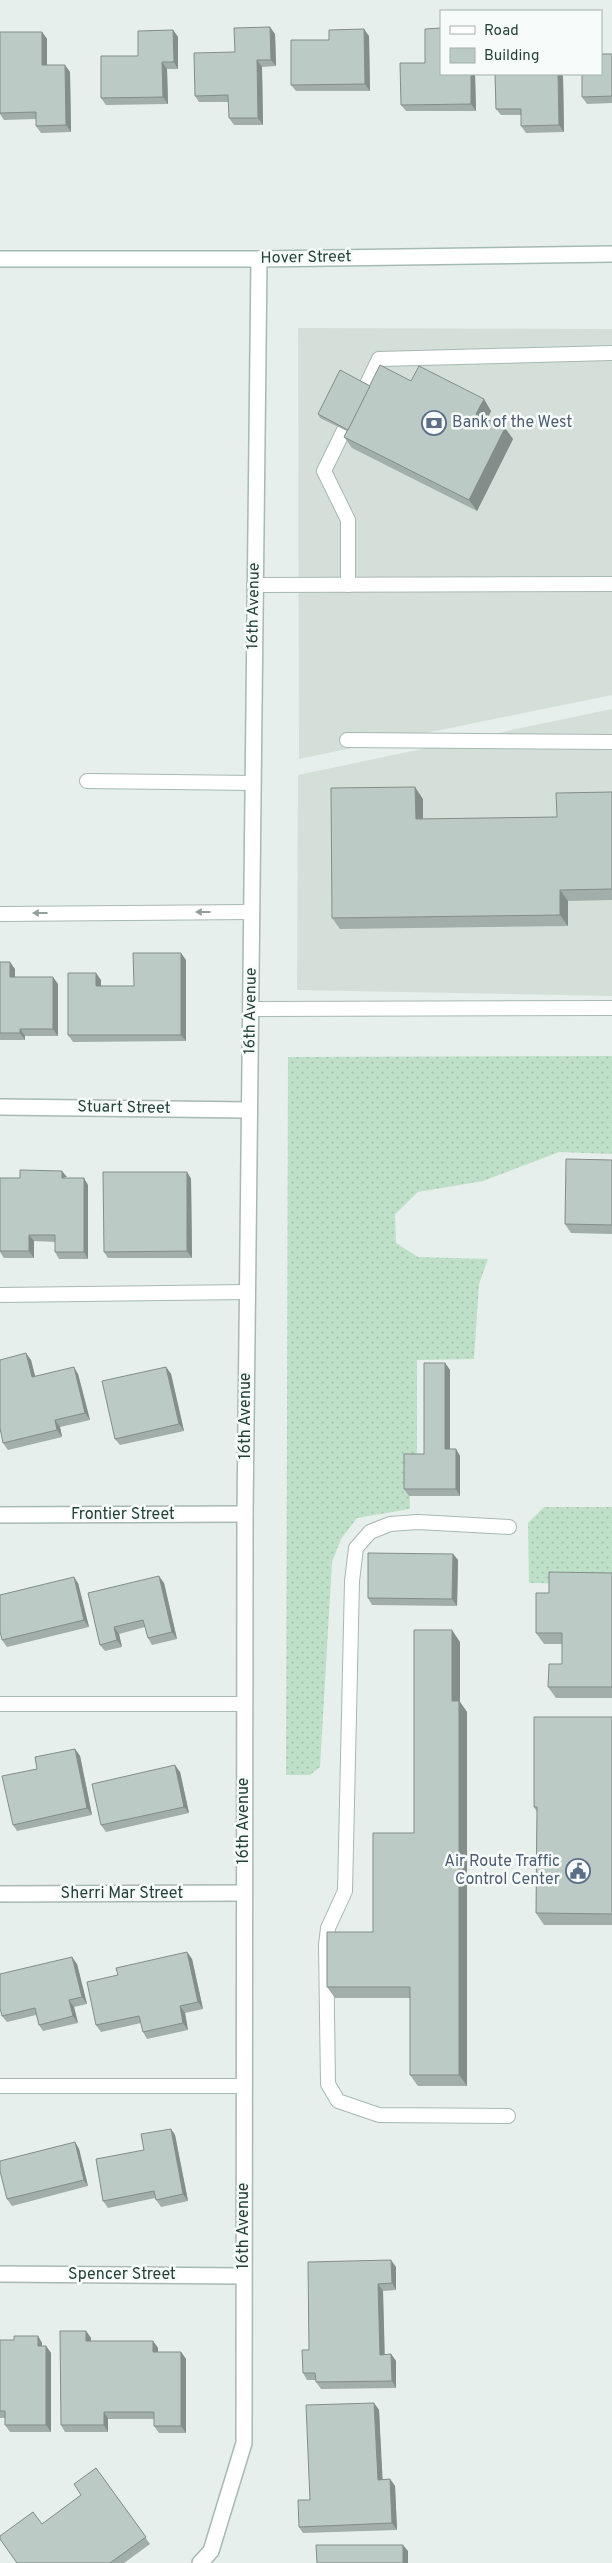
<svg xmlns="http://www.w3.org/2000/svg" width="612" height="2563" font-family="Overpass,sans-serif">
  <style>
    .built { fill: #d4dfda }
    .grass { fill: url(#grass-dots) }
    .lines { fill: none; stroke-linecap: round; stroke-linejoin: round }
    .lane-casing { stroke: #a8b8b2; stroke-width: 16 }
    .street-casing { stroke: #a8b8b2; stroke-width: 18 }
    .secondary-casing { stroke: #a4bbb3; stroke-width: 18 }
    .lane { stroke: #fff; stroke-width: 14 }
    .street { stroke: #fff; stroke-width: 15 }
    .secondary { stroke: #fff; stroke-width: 15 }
    .wall { fill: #a1aea9 }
    .shaded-wall { fill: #838d89 }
    .building { fill: #bbcac4; stroke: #838d89 }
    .oneway { fill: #92a09c }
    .labels { text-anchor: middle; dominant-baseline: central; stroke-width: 5; stroke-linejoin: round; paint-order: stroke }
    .street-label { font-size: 16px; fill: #24423a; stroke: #f7fbf9 }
    .service-label { font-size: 16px; fill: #4e5e75; stroke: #f7fbf9; text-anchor: start }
  </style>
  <defs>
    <pattern id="grass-dots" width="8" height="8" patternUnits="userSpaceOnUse" patternTransform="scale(1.25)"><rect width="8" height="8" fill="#bfe0c8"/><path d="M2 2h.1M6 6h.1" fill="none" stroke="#a4c1ad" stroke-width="1.8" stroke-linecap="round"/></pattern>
  </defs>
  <rect width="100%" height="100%" fill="#e6efeb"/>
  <g class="built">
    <path d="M298 328 612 329V695L299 759Z"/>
    <path d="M612 709V996L297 990 298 775Z"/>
  </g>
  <g class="grass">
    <path d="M612 1056V1154L559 1152 483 1181 418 1192 395 1214 396 1243 418 1257 488 1259 479 1284 474 1359 417 1360V1461L409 1462 410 1509 357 1518 341 1539 332 1562 320 1767 310 1775H286L288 1057Z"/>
    <path d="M544 1507H612V1584L529 1583 528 1523Z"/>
  </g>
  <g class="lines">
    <defs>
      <g id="lane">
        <path d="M366 386 379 359 612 353"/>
        <path d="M344 430 324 471 348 520V585"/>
        <path d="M254 585 612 584"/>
        <path d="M347 740 612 742"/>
        <path d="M87 781 253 783"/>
        <path d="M0 914 252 912"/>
        <path d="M251 1009 612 1008"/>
        <path d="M0 1295 247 1292"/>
        <path d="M0 1704H245"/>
        <path d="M0 2086H244"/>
        <path d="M508 2116 379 2115 338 2101 328 2084 326 1945 328 1928 345 1891 352 1581 356 1548 370 1532 390 1524 418 1522 509 1527"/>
      </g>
      <g id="street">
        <path d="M0 1107 249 1110"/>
        <path d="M0 1515 245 1514"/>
        <path d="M0 1894 244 1893"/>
        <path d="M0 2274 243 2276"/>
        <path d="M200 2563 211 2551 244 2443 245 1514 259 259"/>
      </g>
      <path id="secondary" d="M0 259H259L612 254"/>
    </defs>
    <use href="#lane" class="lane-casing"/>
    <use href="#street" class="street-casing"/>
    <use href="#secondary" class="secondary-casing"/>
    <use href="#lane" class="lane"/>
    <use href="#street" class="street"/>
    <use href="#secondary" class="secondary"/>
  </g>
  <g class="wall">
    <path d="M173 30 178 37V69H167L168 104 106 105 101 98 138 56Z"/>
    <path d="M0 32H42L47 39V65L70 72 71 132 41 133 36 126V119L4 120 0 114Z"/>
    <path d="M275 34 276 66 262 67 263 125H234L229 118V102H199L195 96 235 52Z"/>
    <path d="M369 36 370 91H296L291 85 329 40Z"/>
    <path d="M612 54V103L587 104 582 97Z"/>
    <path d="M425 63 475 74 476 111H406L401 105Z"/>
    <path d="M495 74H561L563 76 564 132 526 133 521 126V115H501L496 109Z"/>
    <path d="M411 381 491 411 487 419 505 428 513 439 477 511 352 448 344 437 347 431 320 418 318 414 370 386Z"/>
    <path d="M612 792V900L568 901V926L340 929 332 918 423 799V819L557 817Z"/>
    <path d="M186 960V1041L73 1042 68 1035 101 980V986H134Z"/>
    <path d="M0 962 15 969V977L58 984V1036H25V1040H0Z"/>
    <path d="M612 1160V1234L571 1233 565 1224Z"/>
    <path d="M187 1172 191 1179 192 1258H108L104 1252Z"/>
    <path d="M0 1178H67L88 1185V1259H59L55 1252V1242L34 1241V1258H4L0 1252Z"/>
    <path d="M31 1360 35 1376 78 1374 90 1420 60 1427 62 1437 8 1450 3 1443Z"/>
    <path d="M445 1363 450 1370V1449H456L460 1456V1496H409L404 1489 424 1454Z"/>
    <path d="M166 1367 171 1374 184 1431 120 1445 115 1439Z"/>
    <path d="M453 1554 458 1560 457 1606 372 1605 368 1598Z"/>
    <path d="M612 1573V1698H556L548 1687 562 1664V1644H544L536 1633 549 1593Z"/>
    <path d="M78 1583 89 1627 7 1647 2 1640Z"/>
    <path d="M164 1583 177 1639 152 1645 148 1638 145 1627 119 1634 122 1647 105 1651 100 1645 88 1593Z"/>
    <path d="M460 1642V1702L467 1712V2086H418L410 2075V1998H335L327 1987 373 1932 414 1833Z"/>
    <path d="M612 1717V1925H544L536 1913 537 1812 534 1807Z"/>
    <path d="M75 1749 80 1756 92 1815 17 1831 13 1825 37 1769Z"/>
    <path d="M180 1772 189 1813 106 1832 101 1825Z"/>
    <path d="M187 1952 192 1959 203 2009 185 2013 188 2030 147 2039 143 2032 141 2023 101 2032 96 2025 118 1975Z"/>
    <path d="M77 1964 87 2004 74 2007 78 2023 43 2031 39 2025 36 2015 7 2022 2 2016Z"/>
    <path d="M171 2129 175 2135 188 2201 161 2207 155 2198 108 2208 103 2201 144 2150Z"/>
    <path d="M75 2142 79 2149 88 2186 12 2206 7 2199Z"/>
    <path d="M396 2267V2290L383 2291 384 2355 391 2354 396 2361V2388L321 2389 316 2382V2380H307L303 2373 309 2350Z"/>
    <path d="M86 2331 91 2338V2341H153L158 2348V2352H181L186 2359V2433H159L154 2426V2419H108V2432H65L61 2425Z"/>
    <path d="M38 2336 42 2343V2346H46L51 2353V2432H10L5 2425V2418H0V2340H14Z"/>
    <path d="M374 2403 379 2410 382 2480 390 2479 395 2486 397 2530 303 2533 299 2527 310 2500Z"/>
    <path d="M96 2468 150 2544 124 2563H17L42 2524 81 2495Z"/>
  </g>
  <g class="shaded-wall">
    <path d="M270 27 275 34 276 66 271 60Z"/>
    <path d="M364 29 369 36 370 91 365 84Z"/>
    <path d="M173 30 178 37V69L174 62Z"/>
    <path d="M42 32 47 39V72L42 65Z"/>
    <path d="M257 60 262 67 263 125 258 118Z"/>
    <path d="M162 62 167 69 168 104 163 97Z"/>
    <path d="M65 65 70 72 71 132 66 125Z"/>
    <path d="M471 74H475L476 111 471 104Z"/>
    <path d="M558 74H561L563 76 564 132 559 125Z"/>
    <path d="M484 399 491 411 484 425 476 414Z"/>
    <path d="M505 428 513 439 477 511 469 500Z"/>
    <path d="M415 787 423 799V830L416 819Z"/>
    <path d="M560 890 568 901V926L560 915Z"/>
    <path d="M181 953 186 960V1041L181 1035Z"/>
    <path d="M10 962 15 969V984L10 977Z"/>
    <path d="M96 973 101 980V993L96 986Z"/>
    <path d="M53 977 58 984V1036L53 1029Z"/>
    <path d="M20 1029 25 1036V1040L20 1033Z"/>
    <path d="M62 1171 67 1177 62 1178Z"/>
    <path d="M187 1172 191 1179 192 1258 187 1251Z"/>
    <path d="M84 1178 88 1185V1259L84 1252Z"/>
    <path d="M29 1235 34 1241V1258L29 1251Z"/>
    <path d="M26 1353 31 1360 37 1384 32 1377Z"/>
    <path d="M445 1363 450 1370V1456L445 1449Z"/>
    <path d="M74 1367 78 1374 90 1420 85 1413Z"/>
    <path d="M166 1367 171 1374 184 1431 179 1424Z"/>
    <path d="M55 1420 60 1427 62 1437 57 1430Z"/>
    <path d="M456 1449 460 1456V1496L456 1489Z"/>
    <path d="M453 1554 458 1560 457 1606 452 1599Z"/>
    <path d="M159 1576 164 1583 177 1639 172 1632Z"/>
    <path d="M74 1577 78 1583 89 1627 84 1620Z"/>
    <path d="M114 1627 119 1634 122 1647 117 1640Z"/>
    <path d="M452 1630 460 1642V1702L467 1712V2086L459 2075 452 1701Z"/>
    <path d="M75 1749 80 1756 92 1815 87 1808Z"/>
    <path d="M175 1765 180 1772 189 1813 184 1807Z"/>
    <path d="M187 1952 192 1959 203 2009 198 2002Z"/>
    <path d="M72 1957 77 1964 87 2004 82 1997Z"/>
    <path d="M69 2000 74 2007 78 2023 73 2016Z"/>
    <path d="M180 2006 185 2013 188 2030 183 2023Z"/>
    <path d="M171 2129 175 2135 188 2201 183 2194Z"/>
    <path d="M75 2142 79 2149 88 2186 84 2180Z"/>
    <path d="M391 2260 396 2267V2290L392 2283Z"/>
    <path d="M378 2284 383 2291 385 2362 380 2355Z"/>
    <path d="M86 2331 91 2338V2348L86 2341Z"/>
    <path d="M38 2336 42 2343V2353L38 2346Z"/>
    <path d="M153 2341 158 2348V2359L153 2352Z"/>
    <path d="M46 2346 51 2353V2432L46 2425Z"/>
    <path d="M181 2352 186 2359V2433L181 2426Z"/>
    <path d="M391 2354 396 2361V2388L392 2381Z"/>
    <path d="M374 2403 379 2410 383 2487 378 2480Z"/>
    <path d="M104 2412 108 2419V2432L104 2425Z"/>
    <path d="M390 2479 395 2486 397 2530 392 2523Z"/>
    <path d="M403 2545 408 2551V2563H403Z"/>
  </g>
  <g class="building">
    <path d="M270 27 271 60H257L258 118H229L228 95 195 96 194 53 235 52 234 28Z"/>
    <path d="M441 28V74H471V104L401 105 400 63H425V29Z"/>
    <path d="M364 29 365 84 291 85V40H329V30Z"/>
    <path d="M173 30 174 62H162L163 97 101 98V56H138V31Z"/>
    <path d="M0 32H42V65H65L66 125 36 126V112L0 113Z"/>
    <path d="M601 54H612V96L582 97V74H601Z"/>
    <path d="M495 74H558L559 125 521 126V109H496Z"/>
    <path d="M380 365 411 381 419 366 484 399 476 414 505 428 469 500 344 437Z"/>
    <path d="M340 370 370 386 348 430 318 414Z"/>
    <path d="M415 787 416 819 557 817 556 793 612 792V889L560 890V915L332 918 331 788Z"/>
    <path d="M133 953H181V1035H68V973H96V986H134Z"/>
    <path d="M0 962H10V977H53V1029H20V1033H0Z"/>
    <path d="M566 1159 612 1160V1225L565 1224Z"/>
    <path d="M20 1170 62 1171V1178H84V1252H55V1235H29V1251H0V1178H20Z"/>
    <path d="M103 1172H187V1251L104 1252Z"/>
    <path d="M26 1353 32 1377 74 1367 85 1413 55 1420 57 1430 3 1443 0 1428V1360Z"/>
    <path d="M424 1363H445V1449H456V1489H404V1454H424Z"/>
    <path d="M166 1367 179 1424 115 1439 102 1381Z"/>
    <path d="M368 1553 453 1554 452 1599 368 1598Z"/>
    <path d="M549 1572 612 1573V1687H548L549 1664H562V1633H536V1593H549Z"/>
    <path d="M159 1576 172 1632 148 1638 143 1620 114 1627 117 1640 100 1645 88 1593Z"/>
    <path d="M74 1577 84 1620 2 1640 0 1631V1595Z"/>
    <path d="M414 1630H452V1701H459V2075H410V1987H327V1932H373V1833H414Z"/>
    <path d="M534 1717H612V1914L536 1913 537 1807H534Z"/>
    <path d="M75 1749 87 1808 13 1825 2 1776 37 1769 35 1757Z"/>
    <path d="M175 1765 184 1807 101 1825 92 1784Z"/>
    <path d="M187 1952 198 2002 180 2006 183 2023 143 2032 139 2016 96 2025 87 1982 118 1975 116 1968Z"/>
    <path d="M72 1957 82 1997 69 2000 73 2016 39 2025 35 2008 2 2016 0 2008V1974Z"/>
    <path d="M171 2129 183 2194 156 2200 154 2191 103 2201 96 2159 144 2150 141 2134Z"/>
    <path d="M75 2142 84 2180 7 2199 0 2171V2161Z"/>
    <path d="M391 2260 392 2283 378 2284 380 2355 391 2354 392 2381 316 2382 315 2373H303L302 2350H309L308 2262Z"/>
    <path d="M60 2331H86V2341H153V2352H181V2426H154V2412H104V2425H61Z"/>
    <path d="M14 2336H38V2346H46V2425H5V2411H0V2340H14Z"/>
    <path d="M374 2403 378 2480 390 2479 392 2523 299 2527 298 2500H310L306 2405Z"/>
    <path d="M96 2468 146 2537 110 2563H17L0 2539V2536L33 2512 42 2524 81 2495 74 2484Z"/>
    <path d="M316 2545H403V2563H317Z"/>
  </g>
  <defs><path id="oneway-solid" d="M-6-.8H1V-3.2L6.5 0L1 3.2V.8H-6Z" transform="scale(1.25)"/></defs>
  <g class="oneway">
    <use href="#oneway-solid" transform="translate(203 912) rotate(180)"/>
    <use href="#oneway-solid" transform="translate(40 913) rotate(180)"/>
  </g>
  <defs>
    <symbol id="bank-ring" viewBox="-11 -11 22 22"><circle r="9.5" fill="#f7fbf9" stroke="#5c6f8a" stroke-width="1.5"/><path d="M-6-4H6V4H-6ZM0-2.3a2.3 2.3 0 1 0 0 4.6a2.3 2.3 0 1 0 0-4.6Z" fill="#5c6f8a"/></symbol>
    <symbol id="civic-ring" viewBox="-11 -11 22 22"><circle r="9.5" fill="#f7fbf9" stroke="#5c6f8a" stroke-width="1.5"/><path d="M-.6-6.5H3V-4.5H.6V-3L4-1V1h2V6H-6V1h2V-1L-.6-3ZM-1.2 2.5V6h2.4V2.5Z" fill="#5c6f8a"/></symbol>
  </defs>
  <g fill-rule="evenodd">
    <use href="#bank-ring" x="420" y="409" width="28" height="28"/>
    <use href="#civic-ring" x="564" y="1857" width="28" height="28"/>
  </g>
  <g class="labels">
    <g class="street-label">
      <text transform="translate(306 258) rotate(-1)">Hover Street</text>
      <text transform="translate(254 606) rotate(-89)">16th Avenue</text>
      <text transform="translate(251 1011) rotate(-89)">16th Avenue</text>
      <text transform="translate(124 1108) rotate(1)">Stuart Street</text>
      <text transform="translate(246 1416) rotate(-90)">16th Avenue</text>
      <text x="123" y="1515">Frontier Street</text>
      <text transform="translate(244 1821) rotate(-90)">16th Avenue</text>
      <text x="122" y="1894">Sherri Mar Street</text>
      <text transform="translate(244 2226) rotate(-90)">16th Avenue</text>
      <text x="122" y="2275">Spencer Street</text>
    </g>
    <g class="service-label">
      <text x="452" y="423">Bank of the West</text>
      <text x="560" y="1862" text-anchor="end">Air Route Traffic<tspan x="560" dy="18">Control Center</tspan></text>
    </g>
  </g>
  <rect x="440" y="10" width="162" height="65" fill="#f7fbf9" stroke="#a3b1ad"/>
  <rect x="450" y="26" width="25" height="8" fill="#ffffff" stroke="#a3b1ad"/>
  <text x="484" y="35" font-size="15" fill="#24423a">Road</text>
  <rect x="450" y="48" width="25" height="15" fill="#bbcac4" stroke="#a3b1ad"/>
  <text x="484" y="60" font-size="15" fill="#24423a">Building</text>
</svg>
